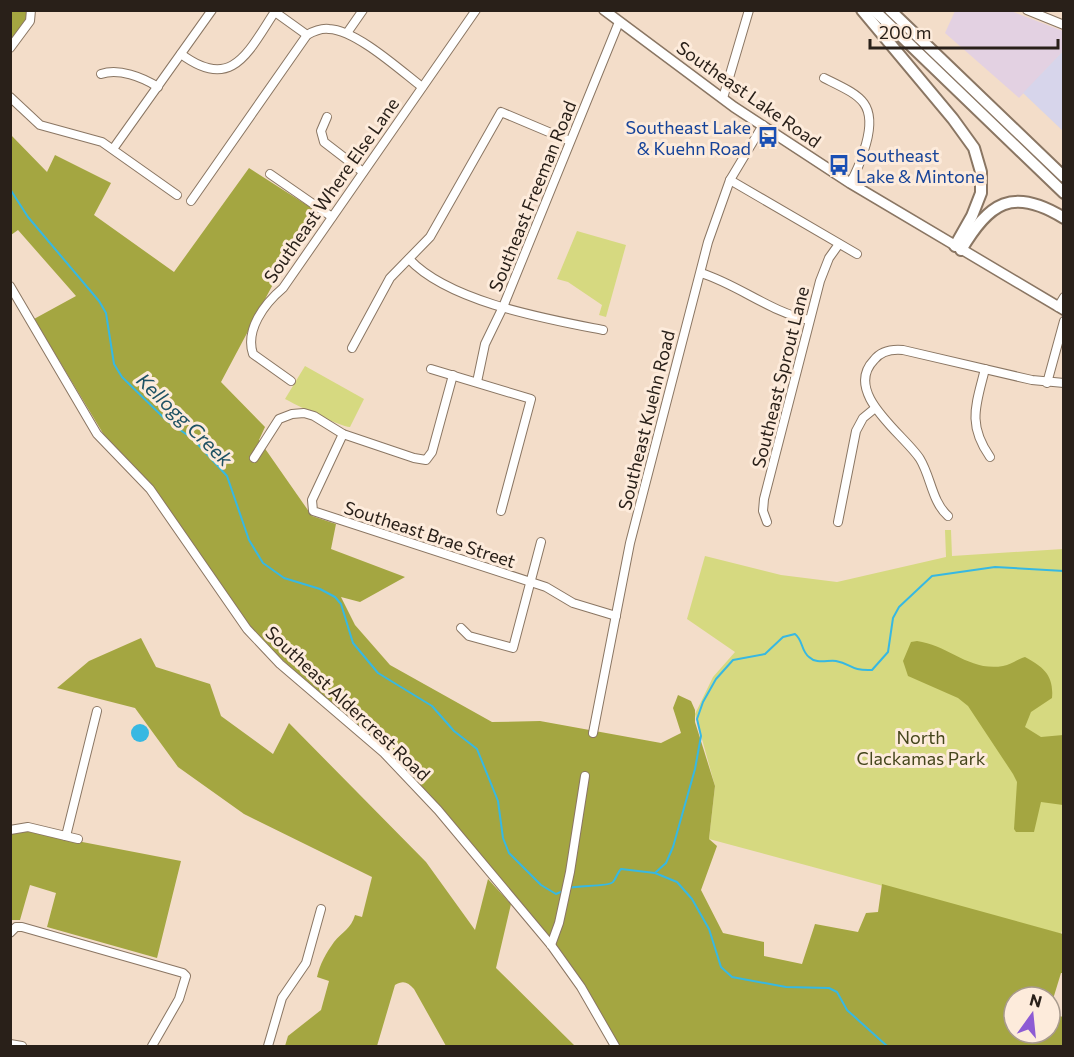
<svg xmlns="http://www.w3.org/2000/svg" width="1074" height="1057" font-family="Commissioner,sans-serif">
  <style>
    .commercial { fill: #e3d1e2 }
    .industrial { fill: #d7d5eb }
    .green { fill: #d6d980 }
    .forest { fill: #a4a641 }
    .water { fill: #37b8e2 }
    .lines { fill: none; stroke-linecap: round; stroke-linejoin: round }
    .stream { stroke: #37b8e2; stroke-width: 2 }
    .minor-casing { stroke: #8a7663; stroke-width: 10 }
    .major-casing { stroke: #8a7663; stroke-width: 12 }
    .highway-casing { stroke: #8a7663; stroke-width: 14 }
    .minor { stroke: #fff; stroke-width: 8 }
    .major { stroke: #fff; stroke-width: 9 }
    .highway { stroke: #fff; stroke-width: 10 }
    .labels { text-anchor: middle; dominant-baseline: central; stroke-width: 6; stroke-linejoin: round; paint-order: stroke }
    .street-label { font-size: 18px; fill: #292019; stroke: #fdebdb }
    .transit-label { font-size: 18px; fill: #164399; stroke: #fdebdb; text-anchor: end }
    .park-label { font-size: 18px; fill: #45461c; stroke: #fdebdb }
    .water-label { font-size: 20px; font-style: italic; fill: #1f5264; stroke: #fdebdb }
  </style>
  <rect width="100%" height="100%" fill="#f3ddc9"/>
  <path class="commercial" d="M955 11H1011L1063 31V51L1019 98 945 33Z"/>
  <path class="industrial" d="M1063 51V131L1023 93Z"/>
  <g class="green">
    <path d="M577 231 626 245 606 317 599 315 602 305 568 282 557 279Z"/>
    <path d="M305 366 364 399 350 427C343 428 294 404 285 399Z"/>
    <path d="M945 530H951L952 556 1063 549 1064 924 1061 934 709 839 715 786 695 714 713 677 735 652 687 619 705 556 781 575 837 582 946 557Z"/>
  </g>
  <g class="forest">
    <path d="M11 11H27L28 17 11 42Z"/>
    <path d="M11 135 47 172 55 155 111 183 94 215 174 272 249 168 313 209 221 382 265 427 259 440 312 516 336 524 331 549 405 577 360 602 341 597 355 625 390 665 492 722 540 721 661 743 681 733 673 708 678 695 691 701 695 710V722L715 786 709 839 717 846 701 890 723 933 764 942V956L802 964 815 924 858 932 866 913 878 912 882 884 1063 934V973H1061L1050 1009V997H1014V1033H1050V1013L1063 1017V1046H619L583 984 398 762 260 640 144 477 110 445 34 319 76 296 18 230 11 235Z"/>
    <path d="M141 638 156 667 210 684 221 716 273 754 289 723 426 862 475 930 488 879 511 904 496 968 575 1046H446L414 989C408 982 403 980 395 985L377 1046H285L288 1036 321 1010 329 981 317 977C320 964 326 953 334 942 342 932 351 929 355 915L362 917 372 877 244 814 178 767 135 708 57 688 89 661Z"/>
    <path d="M917 641C948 645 970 672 1003 666 1011 665 1017 659 1025 657 1044 667 1054 676 1052 698L1031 712 1025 727 1041 737 1063 735V805L1041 802 1034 832H1016L1014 829 1017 782 1013 774 968 706 958 698 908 676 903 661 911 642Z"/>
    <path d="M20 830 181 861 157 958 47 927 56 893 30 885 20 920H11L10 835Z"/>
  </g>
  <circle class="water" cx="140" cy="733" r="9"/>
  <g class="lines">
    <g class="stream">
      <path d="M10 189 28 217 99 301 106 313 114 364 122 377 166 420 193 439 227 476 249 540 263 563 284 578 320 589 335 597 341 604 353 643 378 673 432 706 454 731 477 749 498 801 503 838 509 853 541 885 556 894 563 891"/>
      <path d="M656 872 666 863 673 847 695 769 701 736 697 719 703 702 716 679 733 660 765 654 783 637 795 634C803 640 801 651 809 657 816 664 827 660 836 661 852 664 850 671 872 670L888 652 893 618 899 607 932 576 995 567 1064 571"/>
      <path d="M568 888C578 885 609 887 613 882 617 877 617 873 621 869L655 873 677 882 692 899 709 929 721 967 732 977 786 987 829 988 837 992 847 1010 887 1046"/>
    </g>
    <defs>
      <g id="minor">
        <path d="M1027 10 1064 25"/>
        <path d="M275 12 307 35"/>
        <path d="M347 33 363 10"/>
        <path d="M10 48 30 21 31 10"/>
        <path d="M181 54C233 93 249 50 276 10"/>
        <path d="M101 74C119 68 142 77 158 87"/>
        <path d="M824 78C858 95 878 101 866 144 862 158 858 170 850 183"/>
        <path d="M10 97 40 125 102 142 177 195"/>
        <path d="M723 98 749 10"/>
        <path d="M327 117 321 131 324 142 363 172"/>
        <path d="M113 149 212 10"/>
        <path d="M270 174 332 217"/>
        <path d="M730 180 857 254"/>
        <path d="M191 201 307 35C314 31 321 28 329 29 356 30 400 70 422 87"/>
        <path d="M409 259C449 302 547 319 603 330"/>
        <path d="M701 273C739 285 770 312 809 320"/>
        <path d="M10 286 97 434 150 489 247 629 280 664 384 753 438 810 551 945 581 987 615 1046"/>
        <path d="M1058 307 1064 297"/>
        <path d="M352 348 390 278 430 237 501 112 570 141"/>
        <path d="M431 369 531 399 501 511"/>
        <path d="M985 369C976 405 967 424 990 457"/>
        <path d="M291 381 253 354C245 330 264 304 283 288L476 10"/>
        <path d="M477 382 485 344 503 307 619 22"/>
        <path d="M1047 383 1064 321"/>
        <path d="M343 434 312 500 313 511 546 587 573 603 616 616"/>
        <path d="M254 458 279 419 292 414 304 413 314 416 343 434 414 458 426 460 432 452 453 375"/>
        <path d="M948 516C932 502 931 477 920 459 905 435 842 393 874 360 881 351 892 349 903 350L1032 380 1064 383"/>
        <path d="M767 522 763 511 764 499 820 281 829 258 839 244"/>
        <path d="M838 522 856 431 863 418 874 409"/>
        <path d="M461 628 469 636 513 648 541 542"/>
        <path d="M593 733 630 543 708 242 730 180 763 125"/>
        <path d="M10 830 28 827 78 839"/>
        <path d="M66 836 97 711"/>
        <path d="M10 933 16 927H22L183 973 186 976 179 999 152 1046"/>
        <path d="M551 945 559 923 570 872 585 776"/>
        <path d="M10 1044 22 1046"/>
        <path d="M268 1046 282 998 306 963 321 909"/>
      </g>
      <path id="major" d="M604 10 734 107 850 183 1064 310"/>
      <g id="highway">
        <path d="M862 10 953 119 974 148 981 172V193L972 216 955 246"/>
        <path d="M874 10 1064 193"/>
        <path d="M890 10 1064 177"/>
        <path d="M961 250C989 203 1012 186 1064 218"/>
      </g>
    </defs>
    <use href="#minor" class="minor-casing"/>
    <use href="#major" class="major-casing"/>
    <use href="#highway" class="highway-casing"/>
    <use href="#minor" class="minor"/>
    <use href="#major" class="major"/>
    <use href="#highway" class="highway"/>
  </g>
  <defs>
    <symbol id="bus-bare" viewBox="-9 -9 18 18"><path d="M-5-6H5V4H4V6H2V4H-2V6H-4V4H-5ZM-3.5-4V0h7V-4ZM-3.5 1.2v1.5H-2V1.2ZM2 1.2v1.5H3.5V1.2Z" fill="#1a4fb4" stroke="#fdebdb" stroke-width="2.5" paint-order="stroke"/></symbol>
  </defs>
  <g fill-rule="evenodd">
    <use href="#bus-bare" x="753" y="122" width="30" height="30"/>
    <use href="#bus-bare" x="824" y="150" width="30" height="30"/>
  </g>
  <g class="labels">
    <g class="street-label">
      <text transform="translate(749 94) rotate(35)">Southeast Lake Road</text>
      <text transform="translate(331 190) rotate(-55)">Southeast Where Else Lane</text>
      <text transform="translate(532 196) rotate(-68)">Southeast Freeman Road</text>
      <text transform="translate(780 377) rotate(-76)">Southeast Sprout Lane</text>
      <text transform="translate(646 420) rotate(-76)">Southeast Kuehn Road</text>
      <text transform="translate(430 534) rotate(18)">Southeast Brae Street</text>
      <text transform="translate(348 703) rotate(43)">Southeast Aldercrest Road</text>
    </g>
    <g class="transit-label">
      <text x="751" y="127">Southeast Lake<tspan x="751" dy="21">&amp; Kuehn Road</tspan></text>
      <text x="856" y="155" text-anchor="start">Southeast<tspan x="856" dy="21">Lake &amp; Mintone</tspan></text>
    </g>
    <g class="park-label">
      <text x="921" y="737">North<tspan x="921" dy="21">Clackamas Park</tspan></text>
    </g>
    <g class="water-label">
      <text transform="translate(185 419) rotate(44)">Kellogg Creek</text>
    </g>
  </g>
  <rect width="1074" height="1057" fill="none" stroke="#292019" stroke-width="24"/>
  <g transform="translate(1032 1015) rotate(15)"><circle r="28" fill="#fdebdb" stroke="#a89a8d" stroke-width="1.5"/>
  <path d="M0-4.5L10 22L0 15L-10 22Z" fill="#8d5bd4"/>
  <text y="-9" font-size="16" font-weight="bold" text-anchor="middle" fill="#292019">N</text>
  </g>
  <path d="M870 39v9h188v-9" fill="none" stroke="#292019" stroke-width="3"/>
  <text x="879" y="39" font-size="18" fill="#292019" stroke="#fdebdb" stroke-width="4.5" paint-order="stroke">200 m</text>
</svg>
